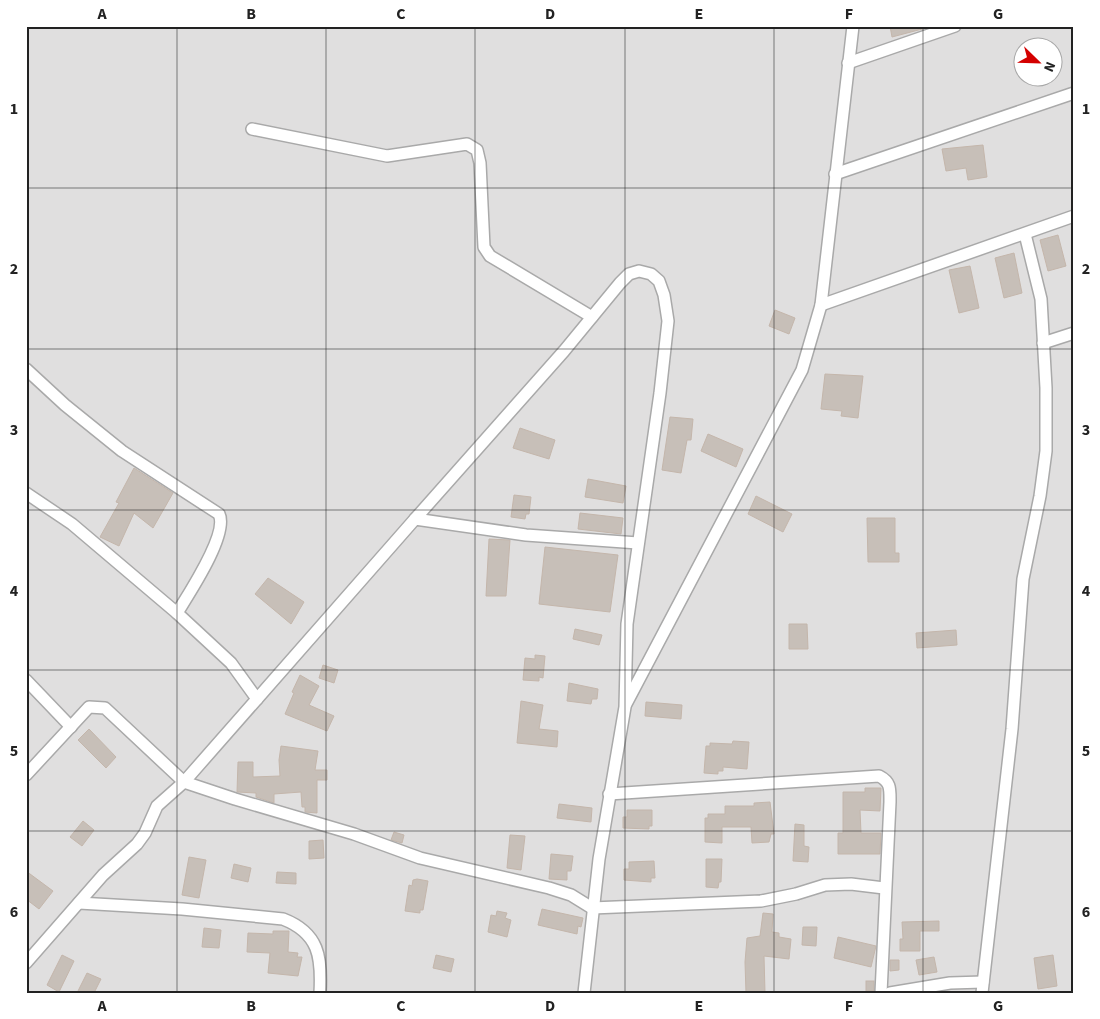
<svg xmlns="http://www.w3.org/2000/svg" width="1100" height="1019" font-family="'Source Sans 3',sans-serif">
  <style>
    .residential { fill: #e0dfdf; fill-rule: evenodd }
    .building { fill: #c7bfb8; stroke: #c4b6ab }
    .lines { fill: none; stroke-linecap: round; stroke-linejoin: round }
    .minor-casing { stroke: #a9a9a9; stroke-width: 14 }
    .minor { stroke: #fff; stroke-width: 11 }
    .grid { fill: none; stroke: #222; stroke-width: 1; stroke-opacity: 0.55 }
    .neatline { fill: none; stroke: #222; stroke-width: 2 }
    .grid-label { font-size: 16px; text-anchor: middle; font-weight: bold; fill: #222 }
  </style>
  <rect width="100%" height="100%" fill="#f2efe9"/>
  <path class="residential" d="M26 26H1074V993H26ZM1022 48H1052V78H1022Z"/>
  <g class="building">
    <path d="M890 26H925L926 28 892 37Z"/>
    <path d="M983 145 987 177 968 180 966 168 946 171 942 149Z"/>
    <path d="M1058 235 1066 266 1048 271 1040 240Z"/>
    <path d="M1014 253 1022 293 1004 298 995 258Z"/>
    <path d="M970 266 979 308 959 313 949 270Z"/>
    <path d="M775 310 795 318 789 334 769 326Z"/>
    <path d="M825 374 863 376 858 418 841 416 842 411 821 409Z"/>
    <path d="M670 417 693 419 691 440H687L681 473 662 470Z"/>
    <path d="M520 428 555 440 549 459 513 448Z"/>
    <path d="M708 434 743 449 736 467 701 451Z"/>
    <path d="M134 468 173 493 153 528 134 513 119 546 100 537 119 503 116 502Z"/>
    <path d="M588 479 626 486 623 503 585 497Z"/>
    <path d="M514 495 531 497 529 514H526L525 519 511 517Z"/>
    <path d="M756 496 792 514 783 532 748 514Z"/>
    <path d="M580 513 623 518 621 534 578 529Z"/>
    <path d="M867 518H895V553H899V562H868Z"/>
    <path d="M489 539 510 540 506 596H486Z"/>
    <path d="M545 547 618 555 610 612 539 604Z"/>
    <path d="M268 578 304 602 291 624 255 594Z"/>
    <path d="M789 624H807L808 649H789Z"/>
    <path d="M575 629 602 635 599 645 573 639Z"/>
    <path d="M956 630 957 645 917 648 916 633Z"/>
    <path d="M535 655 545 656 543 678 539 677V681L523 680 525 658 535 659Z"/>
    <path d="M323 665 338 670 334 683 319 678Z"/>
    <path d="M300 675 319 686 309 705 334 716 327 731 285 714 294 693 292 692Z"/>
    <path d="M569 683 598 689 597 699H592L591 704 567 701Z"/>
    <path d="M521 701 543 705 539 729 558 731 557 747 517 743Z"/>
    <path d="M646 702 682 705 681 719 645 716Z"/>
    <path d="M89 729 116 757 106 768 78 740Z"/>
    <path d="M733 741 749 742 747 769 723 767V771H718V774L704 773 706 746H710V743L732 744Z"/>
    <path d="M281 746 318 751 315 770H327V780H317V813L305 812V807H302L301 792 274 794V803L256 797V793L237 792 238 762H253V777L280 776 279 760Z"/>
    <path d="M865 788H881L880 811 860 810 861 833H881L880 854H838V833H843V792H865Z"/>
    <path d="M770 802 774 834H771L769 842 752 843 751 827H722V843L705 842V818H708V814H725V806H754V803Z"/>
    <path d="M559 804 592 808 591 822 557 818Z"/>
    <path d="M627 810H652V826H649V829L623 828V817H627Z"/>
    <path d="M83 821 94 830 82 846 70 837Z"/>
    <path d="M795 824 804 825V846L809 847 808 862 793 861Z"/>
    <path d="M394 832 404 835 402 843 391 840Z"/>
    <path d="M510 835 525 836 521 870 507 868Z"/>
    <path d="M323 840 324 858 309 859V841Z"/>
    <path d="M551 854 573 856 571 871H567V880L549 879Z"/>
    <path d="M189 857 206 860 199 898 182 895Z"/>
    <path d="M706 859H722L721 882H719L718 888 706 887Z"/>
    <path d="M654 861 655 878H651V882L624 880V869H629V862Z"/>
    <path d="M234 864 251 868 248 882 231 878Z"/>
    <path d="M26 871 53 891 39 909 26 899Z"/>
    <path d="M277 872 296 873V884L276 883Z"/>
    <path d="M417 879 428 881 423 910H420V913L405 911 409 885 412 886 413 880Z"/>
    <path d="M542 909 583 918 581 927 578 926 577 934 538 925Z"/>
    <path d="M497 911 507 913 505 918 511 920 507 937 488 932 491 915 496 916Z"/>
    <path d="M763 913 773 914 772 932 779 933V937L791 939 789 959 764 956 765 993H746L745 962 747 938 760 936Z"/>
    <path d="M939 921V931H920V951H900V939H903L902 922Z"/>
    <path d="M803 927H817L816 946 802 945Z"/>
    <path d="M204 928 221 930 219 948 202 947Z"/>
    <path d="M273 931H289L288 952 298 953 297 957H302L298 976 268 973 270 953 247 952 248 933 273 934Z"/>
    <path d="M838 937 876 946 871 967 834 958Z"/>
    <path d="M62 955 74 961 59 992 47 985Z"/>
    <path d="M436 955 454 959 451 972 433 968Z"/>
    <path d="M1053 955 1057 986 1038 989 1034 958Z"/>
    <path d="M934 957 937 972 919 975 916 960Z"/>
    <path d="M890 960H899V970L890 971Z"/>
    <path d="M87 973 101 979 94 993H77Z"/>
    <rect x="866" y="981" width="8" height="10"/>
  </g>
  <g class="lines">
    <defs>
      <g id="minor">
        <path d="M848 63 955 26"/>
        <path d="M252 129 387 156 467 144 477 150 480 163 484 247 490 256 592 317"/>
        <path d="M835 174 1074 93"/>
        <path d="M821 305 1074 216"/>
        <path d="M1043 343 1074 333"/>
        <path d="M26 369 65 405 122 451 219 514C229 534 188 595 177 613"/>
        <path d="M26 493 72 524 177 613 231 663 257 699"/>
        <path d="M415 519 564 351 620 283 629 274 639 271 651 274 659 281 664 295 668 321 660 393 627 624 625 707 599 859 584 993"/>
        <path d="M26 680 71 727"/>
        <path d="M626 704 802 370 821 305 853 26"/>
        <path d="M26 775 89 707 105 708 184 782 235 799 354 834 420 858 549 888 571 895 592 908 761 901 796 894 825 885 851 884 884 888"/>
        <path d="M609 794 879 776C891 782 890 789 890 802L881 993"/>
        <path d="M79 903 182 909 283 919C319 933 322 957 320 993"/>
        <path d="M26 963 103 875 137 844 145 833 157 806 184 782 415 519 526 535 638 543"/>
        <path d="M890 993 950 983 983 982"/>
        <path d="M982 993 1012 729 1023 579 1040 496 1046 451V388L1041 299 1025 234"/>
      </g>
    </defs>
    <use href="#minor" class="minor-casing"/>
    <use href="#minor" class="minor"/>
  </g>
  <path class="grid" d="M177 26V993M326 26V993M475 26V993M625 26V993M774 26V993M923 26V993M26 188H1074M26 349H1074M26 510H1074M26 670H1074M26 831H1074"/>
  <rect width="1100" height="1019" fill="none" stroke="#ffffff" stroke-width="55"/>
  <g transform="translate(1038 62) rotate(113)"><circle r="24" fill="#ffffff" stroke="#a7a7a7"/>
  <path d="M0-4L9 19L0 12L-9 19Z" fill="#d40000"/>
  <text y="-8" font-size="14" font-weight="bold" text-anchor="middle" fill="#222222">N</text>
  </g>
  <rect x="28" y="28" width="1044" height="964" class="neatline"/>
  <g class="grid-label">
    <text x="102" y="19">A</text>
    <text x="251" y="19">B</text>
    <text x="401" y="19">C</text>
    <text x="550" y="19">D</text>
    <text x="699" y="19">E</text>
    <text x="849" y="19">F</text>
    <text x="998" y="19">G</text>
    <text x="14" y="114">1</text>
    <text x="1086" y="114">1</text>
    <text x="14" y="274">2</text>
    <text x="1086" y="274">2</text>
    <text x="14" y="435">3</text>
    <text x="1086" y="435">3</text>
    <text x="14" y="596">4</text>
    <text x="1086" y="596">4</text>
    <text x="14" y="756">5</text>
    <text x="1086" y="756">5</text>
    <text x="14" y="917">6</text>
    <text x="1086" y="917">6</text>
    <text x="102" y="1011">A</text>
    <text x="251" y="1011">B</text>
    <text x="401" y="1011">C</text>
    <text x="550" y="1011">D</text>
    <text x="699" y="1011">E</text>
    <text x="849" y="1011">F</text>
    <text x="998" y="1011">G</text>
  </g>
</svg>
